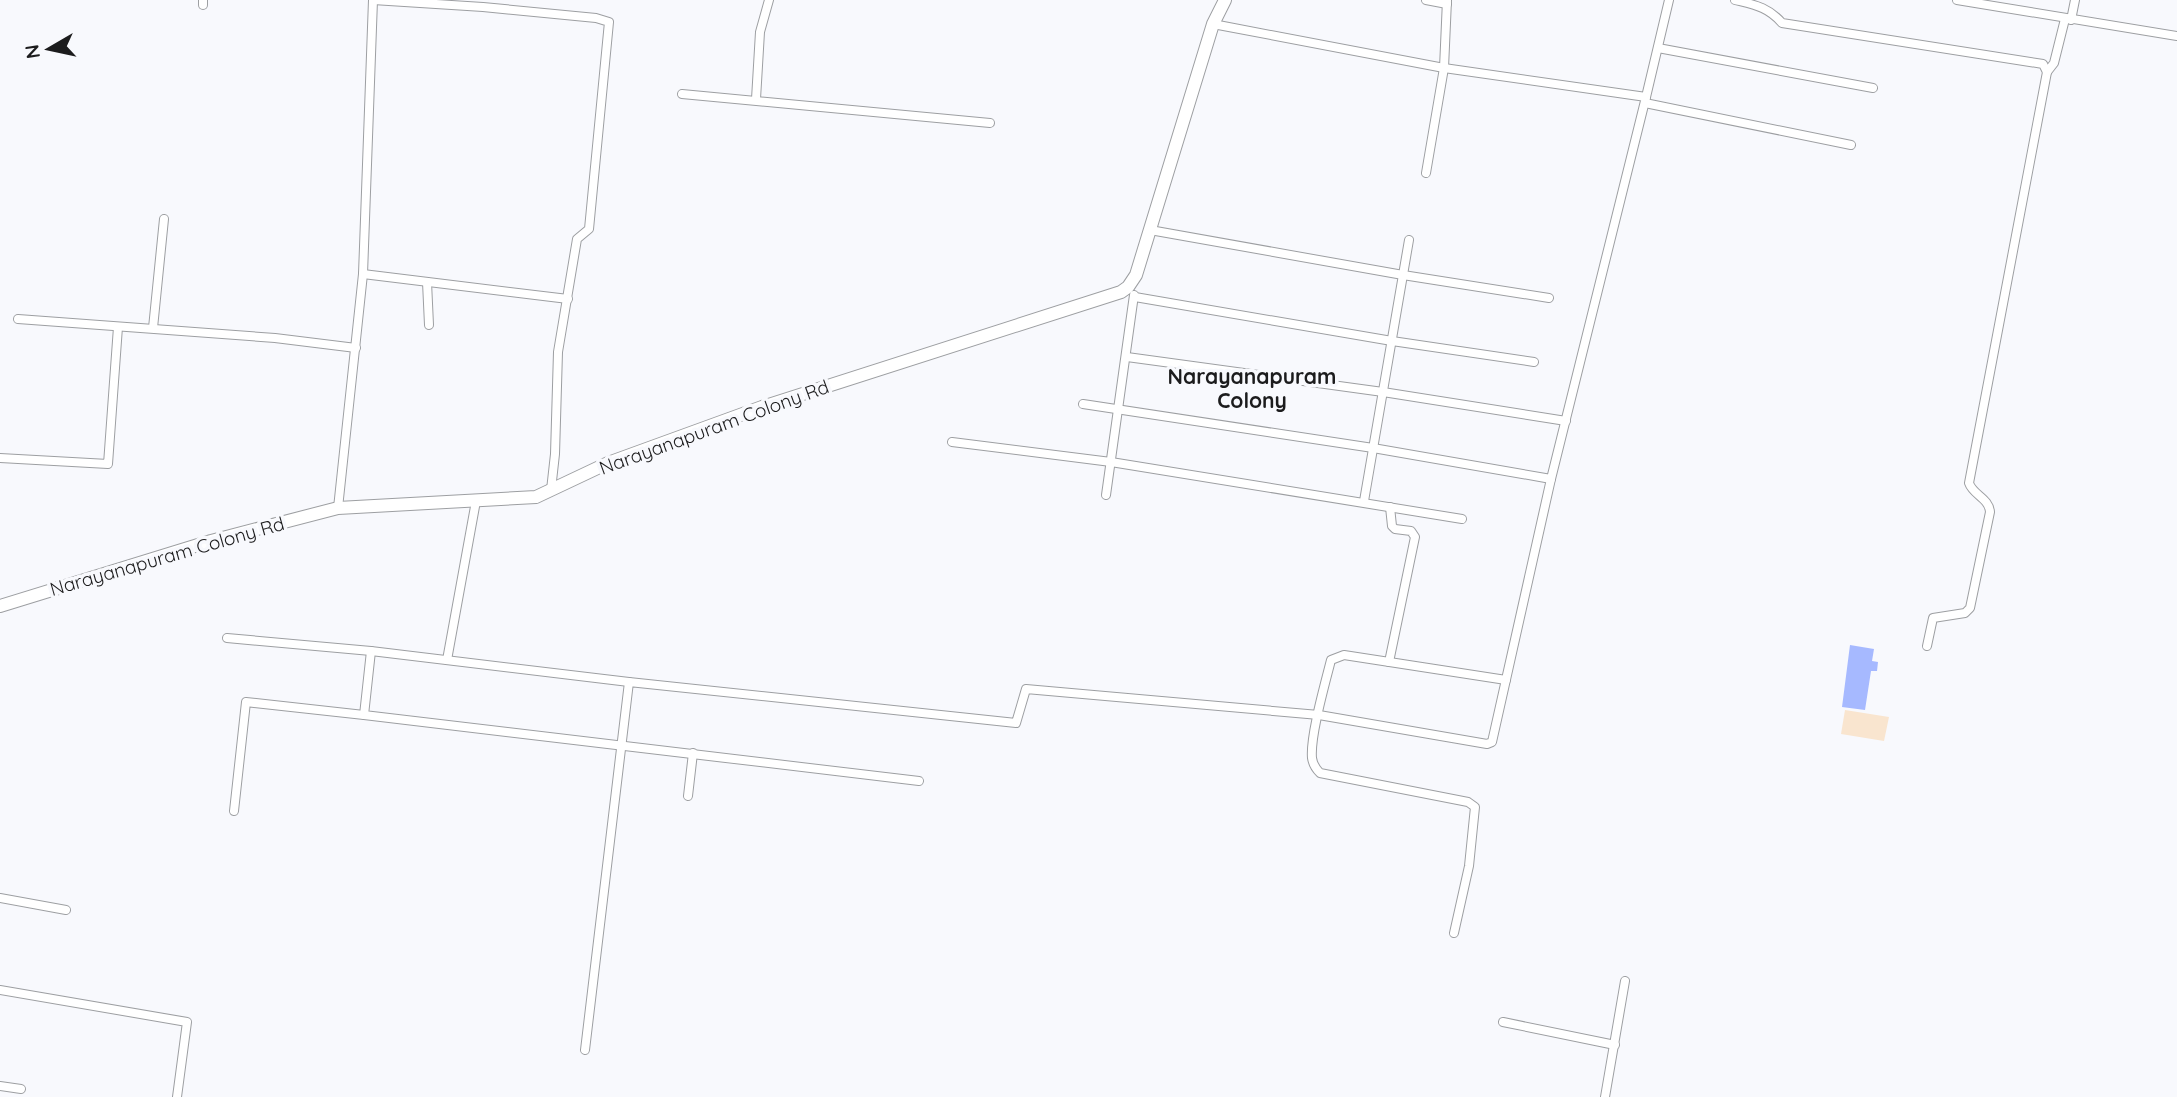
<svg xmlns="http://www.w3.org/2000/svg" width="2177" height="1097" font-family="Quicksand,sans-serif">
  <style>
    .green { fill: #f9e5cf }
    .water { fill: #a6b9ff }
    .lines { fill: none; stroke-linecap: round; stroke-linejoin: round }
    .street-casing { stroke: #9d9fa2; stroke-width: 10 }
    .secondary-casing { stroke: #9d9fa2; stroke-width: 14 }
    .street { stroke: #fff; stroke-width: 8 }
    .secondary { stroke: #fff; stroke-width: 12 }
    .labels { text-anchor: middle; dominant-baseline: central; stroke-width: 7; stroke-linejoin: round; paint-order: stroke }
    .street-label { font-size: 19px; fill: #1c1c1d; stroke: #f8f9fd }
    .neighbourhood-label { font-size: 21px; font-weight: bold; fill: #1c1c1d; stroke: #f8f9fd }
  </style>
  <rect width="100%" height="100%" fill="#f8f9fd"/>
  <path class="green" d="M1845 710 1889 717 1884 741 1841 734Z"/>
  <path class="water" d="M1850 645 1874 649 1872 661 1878 662 1877 671H1871L1865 710 1842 707Z"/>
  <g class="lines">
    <defs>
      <g id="street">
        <path d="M373 0 483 7 596 18 609 22 589 229 577 239 558 352 555 454 551 490"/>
        <path d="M1426 0 1447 4"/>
        <path d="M1735 0C1755 5 1768 7 1782 23L2043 64 2047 72 1969 483C1973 495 1989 498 1990 512L1970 608 1965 613 1933 618 1927 646"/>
        <path d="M1957 0 2177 36"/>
        <path d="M203 5V0"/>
        <path d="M2071 20 2075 0"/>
        <path d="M1658 48 1873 88"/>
        <path d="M2047 72 2054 63 2065 19"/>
        <path d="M682 94 990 123"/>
        <path d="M1646 97 1669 0"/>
        <path d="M756 99 760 32 769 0"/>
        <path d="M1645 103 1851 145"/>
        <path d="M1426 173 1444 68 1447 0"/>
        <path d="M1150 230 1403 275 1549 298"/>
        <path d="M363 274 568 299"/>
        <path d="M427 282 429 325"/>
        <path d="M1135 297 1392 341 1534 362"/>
        <path d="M18 319 275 338 356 348"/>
        <path d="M153 328 164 219"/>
        <path d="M1127 357 1383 392 1566 421"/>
        <path d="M1083 404 1373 448 1551 479"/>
        <path d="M952 442 1111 462 1462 519"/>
        <path d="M0 458 108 464 118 327"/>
        <path d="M1106 495 1134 295"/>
        <path d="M1364 501 1409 240"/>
        <path d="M338 508 363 274 373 0"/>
        <path d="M227 638 371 651 629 682"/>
        <path d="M371 651 364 715 919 781"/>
        <path d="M447 660 476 501"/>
        <path d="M1389 662 1415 537 1411 531 1395 529 1392 526 1390 507"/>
        <path d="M688 796 693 753"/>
        <path d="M234 811 246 702 364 715"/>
        <path d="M0 898 66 910"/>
        <path d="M1454 933 1469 866 1475 807 1468 802 1320 773C1316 769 1313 765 1312 758 1310 736 1325 684 1331 660L1344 655 1506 680"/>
        <path d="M0 990 187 1022 177 1097"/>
        <path d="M1503 1022 1615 1045"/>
        <path d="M585 1050 629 682 1016 723 1026 689 1319 715 1487 744 1492 742 1551 479 1646 97 1444 68 1213 24"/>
        <path d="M0 1086 21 1089"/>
        <path d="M1605 1097 1625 981"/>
      </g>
      <path id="secondary" d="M0 606 211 541 338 508 536 497 608 463 762 407 1121 292 1128 287 1136 275 1213 24 1225 0"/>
    </defs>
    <use href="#street" class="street-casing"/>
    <use href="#secondary" class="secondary-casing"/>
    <use href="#street" class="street"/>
    <use href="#secondary" class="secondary"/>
  </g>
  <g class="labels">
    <g class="street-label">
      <text transform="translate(714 427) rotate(-20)">Narayanapuram Colony Rd</text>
      <text transform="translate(167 556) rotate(-16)">Narayanapuram Colony Rd</text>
    </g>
    <g class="neighbourhood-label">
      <text x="1252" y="376">Narayanapuram<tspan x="1252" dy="24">Colony</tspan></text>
    </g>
  </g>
  <g transform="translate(49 49) rotate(261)" stroke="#f8f9fd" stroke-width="5" paint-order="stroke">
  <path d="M0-5L12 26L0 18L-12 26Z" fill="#1c1c1d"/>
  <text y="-10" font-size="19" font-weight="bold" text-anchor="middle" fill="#1c1c1d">N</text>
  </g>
</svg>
